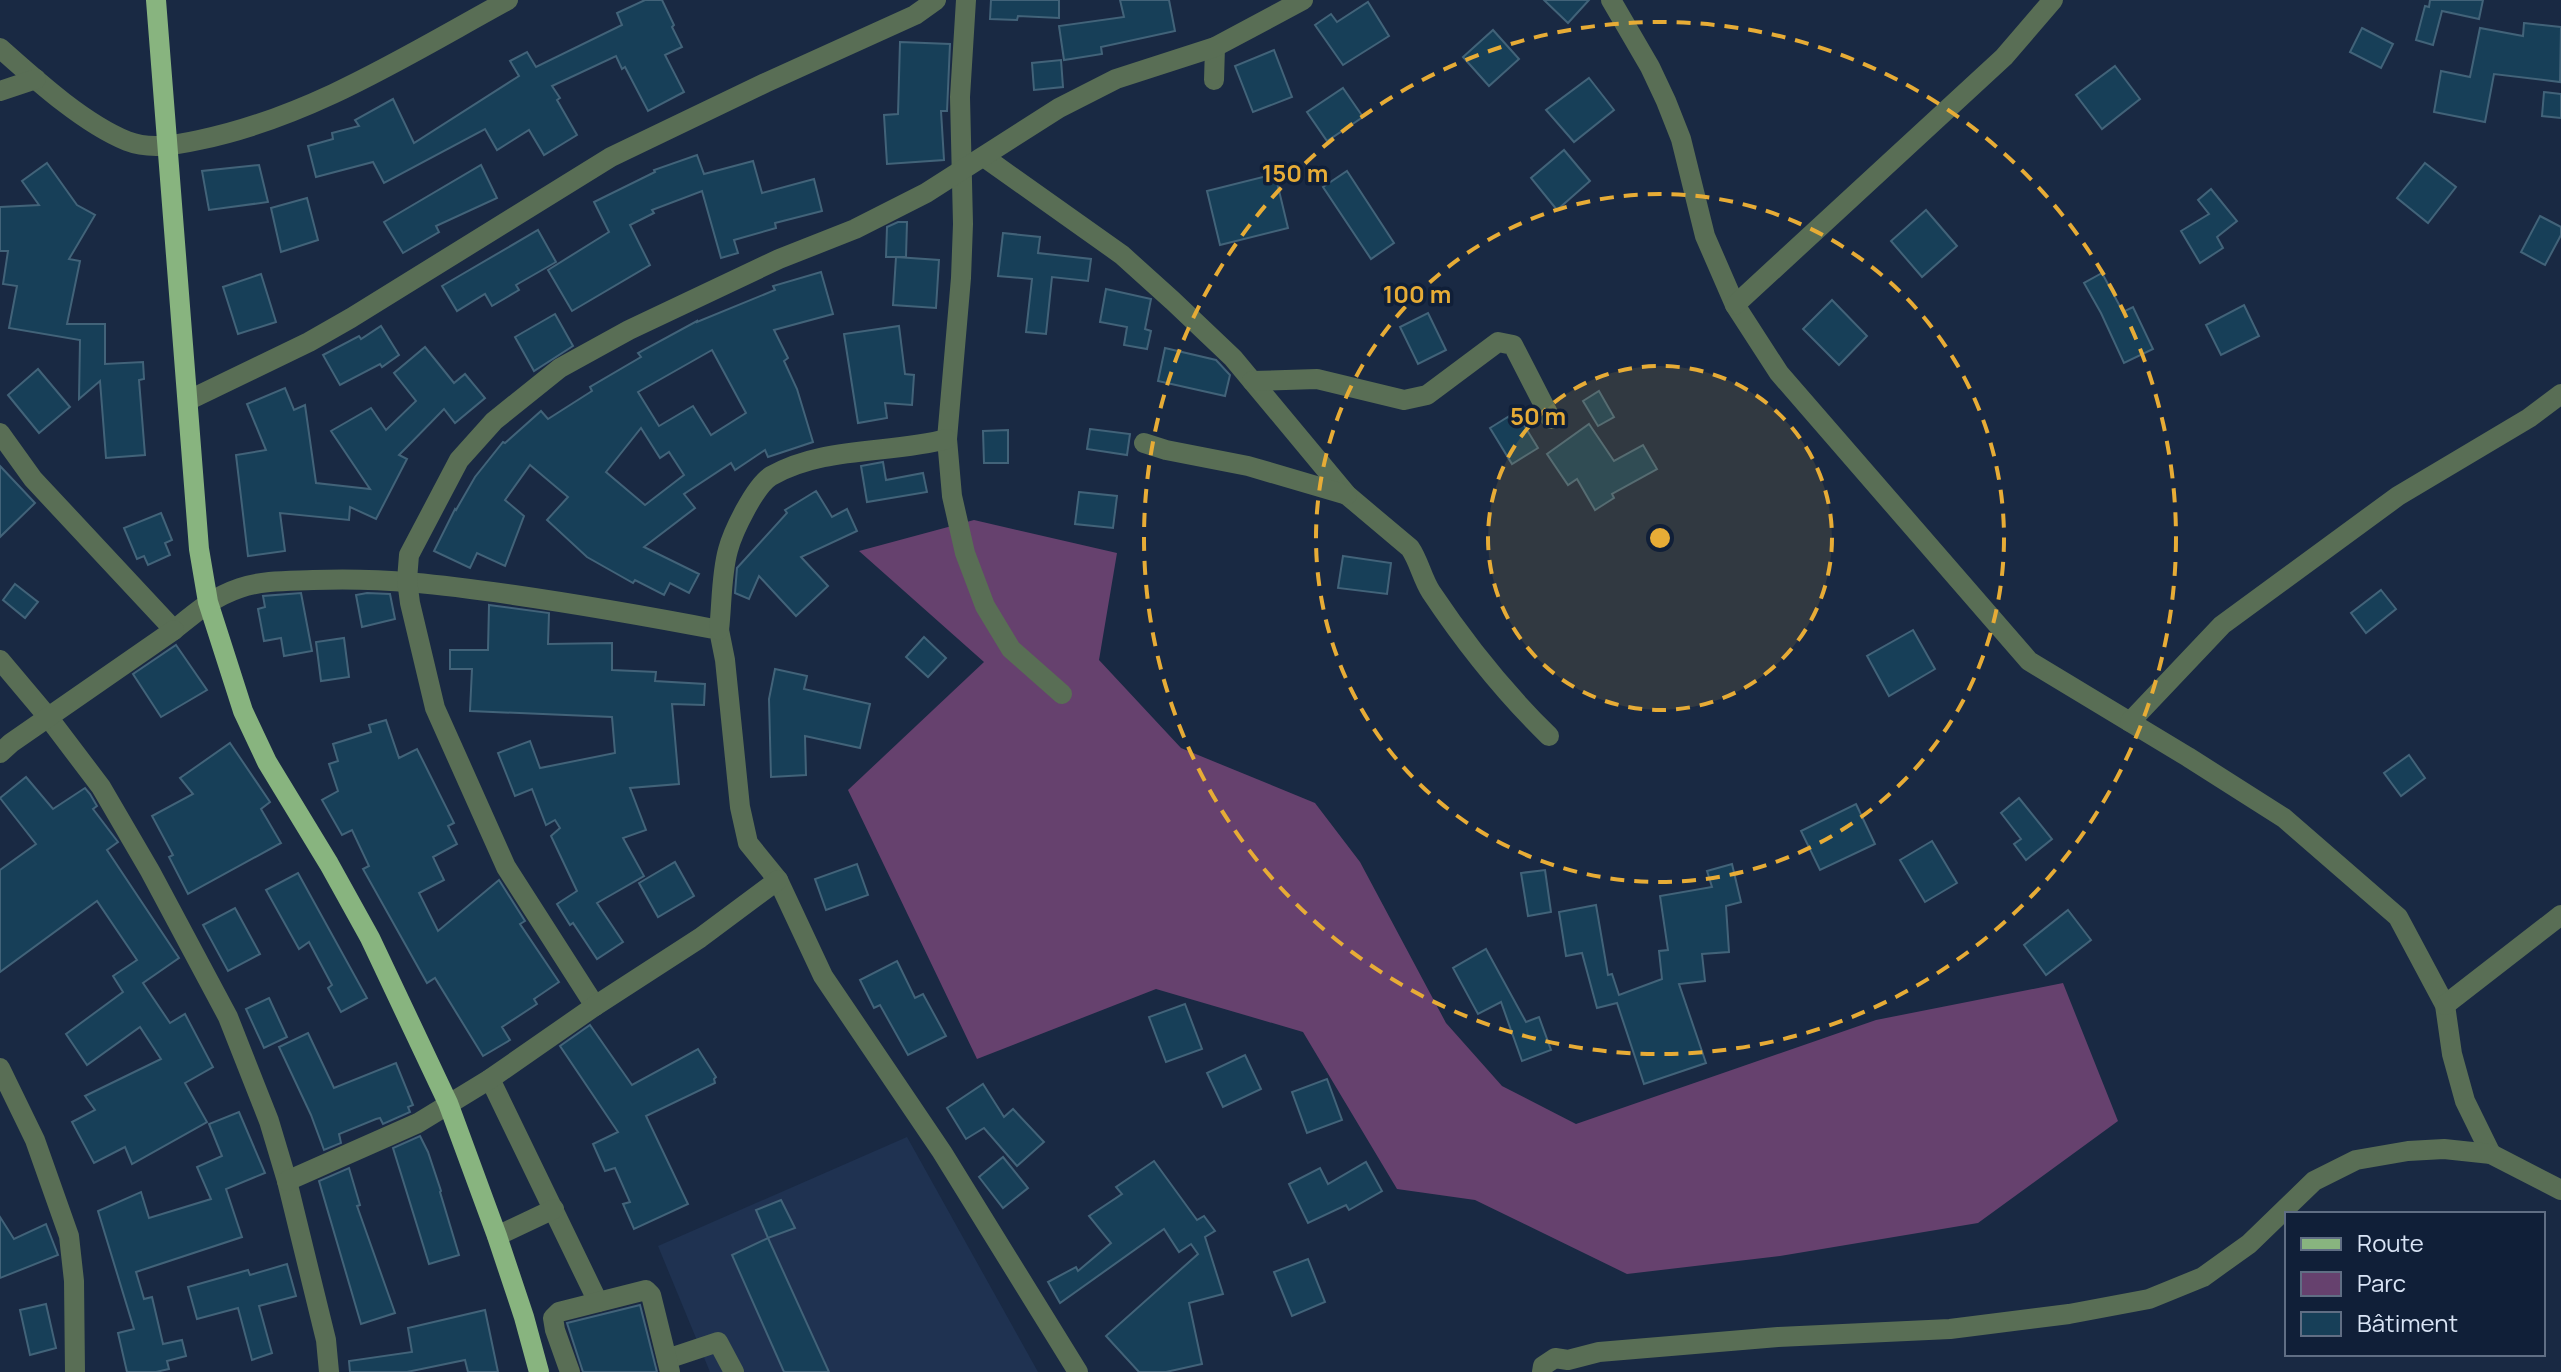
<svg xmlns="http://www.w3.org/2000/svg" width="2561" height="1372" font-family="Manrope,sans-serif">
  <style>
    .built { fill: #1f3251 }
    .green { fill: #66416e }
    .building { fill: #173f58; stroke: #426379; stroke-width: 2; fill-rule: evenodd }
    .lines { fill: none; stroke-linecap: round; stroke-linejoin: round }
    .minor { stroke: #596e55; stroke-width: 20 }
    .major { stroke: #88b47f; stroke-width: 20 }
    .ring { fill: none; stroke: #e7ac36; stroke-width: 4; stroke-dasharray: 14 10 }
    .centre { fill: #e7ac36; stroke: #101f38; stroke-width: 4 }
    .ring-label { font-size: 24px; text-anchor: middle; font-weight: bold; fill: #e7ac36; stroke: #101f38; stroke-width: 7; stroke-linejoin: round; paint-order: stroke }
  </style>
  <rect width="100%" height="100%" fill="#192943"/>
  <path class="built" d="M907 1137 1038 1372H710L658 1246Z"/>
  <path class="green" d="M974 520 1117 553 1099 660 1181 748 1315 803 1360 862 1446 1023 1502 1086 1576 1124 1876 1020 2063 983 2118 1121 1978 1223 1780 1256 1627 1274 1475 1200 1397 1189 1303 1032 1156 989 977 1059 848 790 984 662 859 551Z"/>
  <g class="building">
    <path d="M645 0H662L674 25 672 27 682 47 665 55 684 92 648 111 625 67 622 69 616 56 552 86 560 98 557 100 577 135 544 155 529 130 497 150 485 129 384 183 373 162 316 177 308 146 333 139 332 133 359 126 355 120 393 99 414 143 519 76 510 61 527 52 536 67 622 25 617 13Z"/>
    <path d="M991 0H1059V18L1018 16 1017 20 990 19Z"/>
    <path d="M1120 0H1169L1175 31 1101 47 1102 54 1064 60 1059 26 1124 17Z"/>
    <path d="M1544 0H1589L1568 23Z"/>
    <path d="M2430 0H2483L2479 19 2442 11 2433 45 2416 40 2425 6 2429 7Z"/>
    <path d="M1368 2 1389 36 1343 65 1315 25 1331 14 1337 22Z"/>
    <path d="M2524 23 2561 27 2560 82 2494 74 2485 122 2434 112 2441 71 2470 77 2480 28 2523 36Z"/>
    <path d="M2362 28 2393 44 2381 68 2350 52Z"/>
    <path d="M1493 30 1519 59 1489 86 1463 57Z"/>
    <path d="M900 42 950 44 947 111H941L944 160 887 164 884 115 898 114Z"/>
    <path d="M1274 50 1292 97 1253 112 1235 66Z"/>
    <path d="M1061 60 1063 87 1034 90 1032 63Z"/>
    <path d="M2115 66 2140 99 2102 129 2076 95Z"/>
    <path d="M1589 78 1614 110 1574 142 1546 110Z"/>
    <path d="M1343 88 1363 117 1327 141 1307 112Z"/>
    <path d="M2544 92 2561 94V118L2542 116Z"/>
    <path d="M1564 150 1590 181 1557 210 1531 178Z"/>
    <path d="M697 155 704 174 753 161 762 193 814 179 822 211 775 223 776 228 734 240 738 253 721 258 702 191 652 210 654 213 630 225 650 265 572 311 548 270 609 232 594 202 655 172 654 170Z"/>
    <path d="M47 163 77 205 95 215 69 259 80 261 67 324H105V364L143 362 144 379 139 380 145 455 106 458 100 381 79 399 80 340 9 328 17 286 3 284 8 251H0V207L39 205 22 181Z"/>
    <path d="M2425 163 2456 187 2428 223 2397 198Z"/>
    <path d="M259 165 268 202 209 210 202 171Z"/>
    <path d="M481 165 497 198 436 226 439 232 403 253 384 222Z"/>
    <path d="M1347 171 1394 243 1371 259 1323 187Z"/>
    <path d="M1275 174 1288 228 1220 245 1207 191Z"/>
    <path d="M2211 189 2237 221 2217 237 2223 248 2200 263 2181 231 2209 214 2198 200Z"/>
    <path d="M307 198 318 240 281 252 271 208Z"/>
    <path d="M1926 210 1957 246 1922 277 1891 241Z"/>
    <path d="M2540 216 2561 227V235L2545 265 2521 252Z"/>
    <path d="M898 222H907L906 257H886L887 227Z"/>
    <path d="M538 230 556 262 516 285 519 290 492 306 485 294 457 311 442 286Z"/>
    <path d="M1003 233 1040 237 1038 253 1091 259 1088 281 1052 277 1046 334 1026 332 1032 279 998 276Z"/>
    <path d="M896 257 939 260 936 308 893 305Z"/>
    <path d="M821 272 833 314 774 330 788 358 784 361 797 389 813 442 768 457 765 450 735 470 731 463 684 494 695 508 644 547 699 574 689 593 670 583 664 595 635 580 633 583 587 557 547 520 568 497 530 465 505 500 524 516 505 566 477 553 470 568 434 551 455 509 456 510 475 477 503 442 505 443 541 411 548 419 592 391 590 387 641 357 638 353 697 321V322L775 290 773 286ZM712 350 746 413 711 435 693 406 659 426 638 392ZM641 428 660 458 669 452 684 475 645 505 606 472Z"/>
    <path d="M2102 273 2123 312 2133 307 2153 349 2124 363 2101 313 2084 283Z"/>
    <path d="M261 274 276 322 238 334 223 287Z"/>
    <path d="M1106 289 1151 299 1145 329 1151 331 1147 349 1124 345 1127 327 1100 322Z"/>
    <path d="M1832 300 1867 336 1839 365 1803 329Z"/>
    <path d="M2244 305 2259 336 2221 355 2206 325Z"/>
    <path d="M1428 313 1446 350 1418 364 1400 327Z"/>
    <path d="M555 314 573 346 534 371 515 337Z"/>
    <path d="M381 326 399 355 382 367 380 364 340 385 323 355 359 336 361 339Z"/>
    <path d="M899 326 905 374 914 375 912 405 885 403 887 418 858 423 844 334Z"/>
    <path d="M425 347 454 383 465 374 485 398 455 423 444 409 399 455 407 459 376 519 350 507 349 520 280 513 285 551 248 556 236 455 266 450 247 404 285 388 294 410 305 405 316 483 370 489 331 431 371 408 386 430 416 401 394 373Z"/>
    <path d="M1165 348 1216 360 1230 375 1225 396 1158 381Z"/>
    <path d="M38 369 70 407 39 433 8 395Z"/>
    <path d="M1599 391 1614 417 1598 426 1583 401Z"/>
    <path d="M1516 412 1538 448 1512 464 1490 428Z"/>
    <path d="M1589 424 1614 461 1643 445 1657 469 1612 494 1614 498 1595 510 1577 479 1568 485 1547 454Z"/>
    <path d="M1090 429 1130 434 1127 455 1087 449Z"/>
    <path d="M1008 430V463H984L983 431Z"/>
    <path d="M883 462 886 480 923 473 927 492 867 502 861 466Z"/>
    <path d="M0 466 35 503 0 537Z"/>
    <path d="M816 491 832 517 847 509 857 531 801 557 828 586 796 616 759 576 749 599 735 593 737 568 787 513 785 510Z"/>
    <path d="M1079 492 1117 496 1113 528 1075 524Z"/>
    <path d="M161 513 172 540 165 543 170 555 148 565 144 556 137 559 124 528Z"/>
    <path d="M1343 556 1391 563 1387 594 1338 588Z"/>
    <path d="M15 584 38 602 25 618 3 600Z"/>
    <path d="M2381 590 2396 609 2366 633 2351 613Z"/>
    <path d="M301 593 312 651 284 656 281 638 264 641 258 609 265 607 263 596Z"/>
    <path d="M367 593 390 594 395 619 362 627 356 595Z"/>
    <path d="M489 605 549 613 548 644 612 643V670L656 672 655 681 705 684 704 705 672 704 679 784 630 788 646 830 623 838 644 876 597 903 623 942 597 959 573 923 570 925 557 904 577 891 551 836 560 828 555 820 546 825 532 789 515 796 498 753 530 741 540 768 615 753 612 717 470 711 472 669H450V650H488Z"/>
    <path d="M1913 630 1935 669 1889 696 1867 656Z"/>
    <path d="M924 637 946 658 928 677 906 657Z"/>
    <path d="M344 638 349 677 321 681 316 642Z"/>
    <path d="M176 645 207 690 161 717 133 674Z"/>
    <path d="M775 669 807 676 804 689 870 704 860 748 805 736 806 775 771 777 769 699Z"/>
    <path d="M386 720 399 758 417 749 454 823 448 826 457 844 433 857 444 880 419 893 438 931 499 880 525 921 520 924 559 982 534 999 537 1004 502 1027 510 1040 483 1056 435 978 427 983 363 869 369 866 352 830 342 835 322 800 338 791 329 764 338 761 333 744 371 732 369 725Z"/>
    <path d="M230 743 270 802 261 809 281 843 188 894 169 857 173 855 152 816 193 794 180 778Z"/>
    <path d="M2409 755 2425 778 2401 796 2384 773Z"/>
    <path d="M26 777 53 809 85 788 90 794 97 806 93 809 118 842 107 850 179 958 143 983 170 1023 185 1014 213 1067 185 1083 207 1122 132 1164 125 1147 94 1163 72 1122 95 1110 85 1096 161 1059 140 1027 87 1065 66 1034 123 992 113 976 137 960 97 901 0 972V870L36 844 0 798Z"/>
    <path d="M2019 798 2052 839 2026 860 2014 844 2021 839 2001 813Z"/>
    <path d="M1856 804 1875 844 1820 870 1801 831Z"/>
    <path d="M1932 841 1957 883 1925 902 1900 860Z"/>
    <path d="M675 862 694 896 658 917 639 883Z"/>
    <path d="M857 864 868 895 826 910 815 879Z"/>
    <path d="M1732 864 1741 902 1726 906 1729 952 1702 954 1705 981 1679 984 1706 1063 1644 1084 1617 1003 1597 1008 1582 953 1566 956 1559 912 1596 905 1608 975 1612 974 1619 995 1662 979 1659 951 1668 950 1660 896 1712 887 1707 871Z"/>
    <path d="M1545 870 1551 912 1528 916 1521 873Z"/>
    <path d="M298 873 367 998 341 1012 328 988 332 985 309 942 299 949 266 890Z"/>
    <path d="M235 908 260 954 228 971 203 925Z"/>
    <path d="M2068 910 2091 940 2046 975 2024 945Z"/>
    <path d="M1486 949 1526 1022 1539 1017 1551 1050 1522 1061 1501 1002 1478 1014 1453 968Z"/>
    <path d="M897 961 915 998 923 994 946 1036 908 1055 880 1005 874 1008 860 980Z"/>
    <path d="M269 998 287 1037 264 1048 246 1009Z"/>
    <path d="M1185 1004 1202 1049 1166 1062 1149 1017Z"/>
    <path d="M590 1025 632 1085 698 1049 716 1077 714 1079 715 1083 646 1116 688 1204 634 1229 623 1204 630 1202 615 1168 605 1171 593 1144 618 1132 560 1046Z"/>
    <path d="M308 1033 334 1088 396 1063 413 1105 408 1107 410 1112 383 1124 380 1118 376 1119 339 1134 341 1143 324 1150 311 1115 279 1047Z"/>
    <path d="M1245 1055 1261 1089 1223 1107 1207 1073Z"/>
    <path d="M1327 1079 1342 1120 1307 1133 1292 1092Z"/>
    <path d="M983 1084 1004 1117 1013 1109 1044 1142 1017 1166 984 1128 966 1139 947 1108Z"/>
    <path d="M239 1112 265 1173 226 1189 242 1237 136 1272 144 1299 152 1297 163 1344 182 1340 186 1356 167 1361 169 1369 156 1372H127L118 1333 134 1329 98 1211 141 1192 149 1218 211 1199 197 1167 222 1156 209 1124Z"/>
    <path d="M420 1136 428 1152 441 1191 440 1192 459 1255 429 1264 393 1148Z"/>
    <path d="M1003 1157 1028 1188 1003 1208 979 1177Z"/>
    <path d="M1154 1161 1197 1220 1204 1216 1215 1231 1205 1237 1223 1294 1189 1303 1202 1364 1166 1372H1139L1106 1336 1198 1254 1191 1244 1179 1252 1164 1229 1060 1303 1048 1282 1076 1267 1078 1271 1111 1243 1089 1216 1122 1194 1116 1187Z"/>
    <path d="M1366 1162 1382 1191 1349 1210 1346 1205 1308 1223 1289 1184 1320 1168 1328 1184Z"/>
    <path d="M349 1168 360 1205 357 1206 395 1313 361 1324 319 1181Z"/>
    <path d="M781 1200 795 1228 768 1238 756 1210Z"/>
    <path d="M0 1217 14 1239 46 1224 58 1255 0 1278Z"/>
    <path d="M768 1238 829 1372H784L732 1255Z"/>
    <path d="M1308 1259 1325 1302 1292 1316 1274 1272Z"/>
    <path d="M287 1264 296 1296 259 1306 272 1353 252 1360 238 1308 197 1319 188 1287 248 1270 250 1275Z"/>
    <path d="M46 1304 56 1348 30 1355 20 1310Z"/>
    <path d="M640 1305 657 1372H583L567 1323Z"/>
    <path d="M485 1310 498 1372H468L465 1360 407 1372H350L349 1361 412 1352 408 1328Z"/>
  </g>
  <g class="lines">
    <g class="minor">
      <path d="M966 0 960 97 963 224 961 278 947 439 952 496 965 553 985 606 1011 649 1062 694"/>
      <path d="M1611 0 1650 67 1666 101 1681 139 1705 236 1735 305 1779 373 2029 661 2188 757 2284 818 2398 917 2445 1005 2452 1054 2465 1101 2491 1154"/>
      <path d="M0 48C36 80 83 123 127 141 150 150 176 145 199 140 311 117 409 54 508 0"/>
      <path d="M1214 80 1215 47"/>
      <path d="M0 91 36 79"/>
      <path d="M984 157 1122 255 1173 301 1233 358 1347 495 1410 548C1419 561 1422 578 1431 592 1465 643 1505 693 1549 736"/>
      <path d="M1735 305 2004 57 2053 0"/>
      <path d="M1252 381 1317 379 1404 400 1427 395 1498 342 1513 345 1551 419"/>
      <path d="M189 400 309 342 351 318 611 157 765 83 915 15 936 0"/>
      <path d="M0 433 33 479 174 630C196 612 213 597 240 588 263 580 289 581 313 580 383 577 445 585 514 595 583 605 651 617 719 630L725 660 740 807 748 843 778 880 823 976 942 1152 1078 1372"/>
      <path d="M1144 443 1166 450 1248 466 1347 495"/>
      <path d="M719 630C722 605 721 575 728 550 733 531 755 486 771 476 823 446 890 454 947 439"/>
      <path d="M0 660 48 717 101 787 150 871 228 1017 269 1121 287 1181 326 1340 329 1372"/>
      <path d="M2130 722 2222 625 2398 496 2529 418 2561 394"/>
      <path d="M0 753 11 743 174 630"/>
      <path d="M2445 1005 2561 915"/>
      <path d="M595 1006 506 867 435 708 410 603 407 580 409 555 459 460 494 421 560 368 629 330 779 259 855 229 926 193 1059 108 1116 79 1215 47 1303 0"/>
      <path d="M0 1068 35 1140 69 1236 74 1281 75 1372"/>
      <path d="M490 1079 598 1302"/>
      <path d="M287 1181 418 1123 490 1079 595 1006 700 938 778 880"/>
      <path d="M497 1236 554 1209"/>
      <path d="M667 1359 718 1342 734 1372"/>
      <path d="M570 1372 555 1330 553 1318 559 1312 646 1290 651 1295 670 1372"/>
      <path d="M1542 1372 1543 1366 1555 1358 1568 1360 1599 1352 1778 1337 1950 1329 2069 1314 2149 1299 2203 1277 2249 1244 2314 1181 2356 1160 2408 1151 2444 1149 2491 1154 2561 1190"/>
    </g>
    <path class="major" d="M156 0 199 549 208 602 243 711 267 762 329 864 370 938 448 1103 497 1236 524 1317 539 1372"/>
  </g>
  <circle cx="1660" cy="538" r="172" fill="#e7ac36" fill-opacity=".12"/>
  <g class="ring">
    <circle cx="1660" cy="538" r="172"/>
    <circle cx="1660" cy="538" r="344"/>
    <circle cx="1660" cy="538" r="516"/>
  </g>
  <circle cx="1660" cy="538" r="12" class="centre"/>
  <g class="ring-label">
    <text x="1295" y="182">150 m</text>
    <text x="1417" y="303">100 m</text>
    <text x="1538" y="425">50 m</text>
  </g>
  <rect x="2285" y="1212" width="260" height="144" fill="#101f38" stroke="#606e84" stroke-width="2"/>
  <rect x="2301" y="1238" width="40" height="12" fill="#88b47f" stroke="#606e84" stroke-width="2"/>
  <text x="2357" y="1252" font-size="24" fill="#d9e4f5">Route</text>
  <rect x="2301" y="1272" width="40" height="24" fill="#66416e" stroke="#606e84" stroke-width="2"/>
  <text x="2357" y="1292" font-size="24" fill="#d9e4f5">Parc</text>
  <rect x="2301" y="1312" width="40" height="24" fill="#173f58" stroke="#606e84" stroke-width="2"/>
  <text x="2357" y="1332" font-size="24" fill="#d9e4f5">Bâtiment</text>
</svg>
